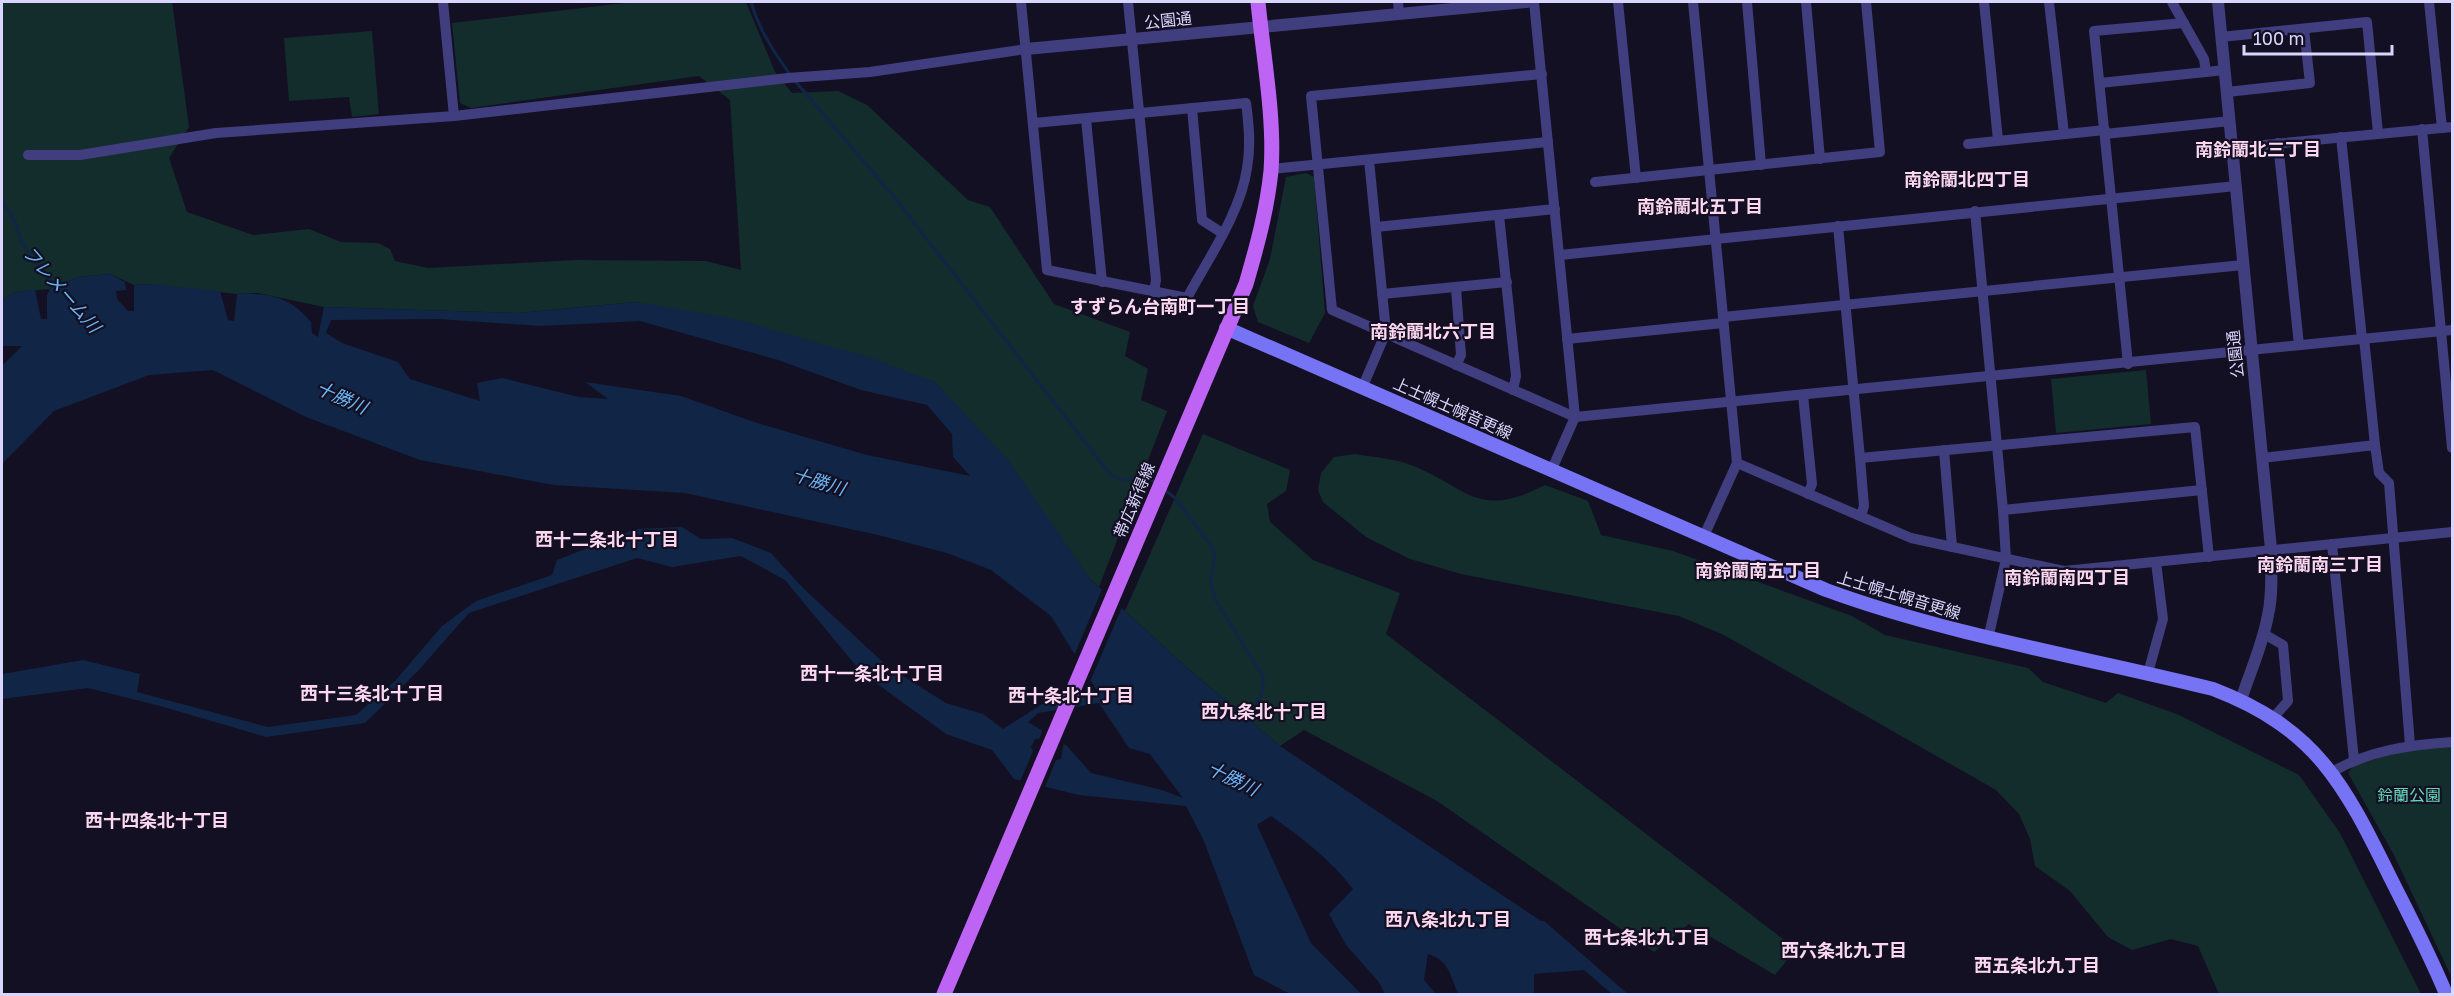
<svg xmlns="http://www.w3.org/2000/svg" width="2454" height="996" font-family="'Golos Text','Noto Sans JP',sans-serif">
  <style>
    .green { fill: #132d2c }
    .water { fill: #112546; fill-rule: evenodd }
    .pier { fill: #131023 }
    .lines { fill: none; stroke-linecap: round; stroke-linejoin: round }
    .stream { stroke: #112546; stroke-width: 3 }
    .minor { stroke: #413e7f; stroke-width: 10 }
    .tertiary { stroke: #413e7f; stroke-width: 12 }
    .secondary { stroke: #7673f5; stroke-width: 14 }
    .primary { stroke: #be64f4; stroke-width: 15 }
    .labels { text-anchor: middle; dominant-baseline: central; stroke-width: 4.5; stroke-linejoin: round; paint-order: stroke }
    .street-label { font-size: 16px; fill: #dad5fc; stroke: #131023 }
    .park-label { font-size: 16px; fill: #66d7bb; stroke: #131023 }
    .neighbourhood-label { font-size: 18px; font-weight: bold; fill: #fcd7ef; stroke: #131023 }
    .water-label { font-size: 18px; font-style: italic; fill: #6ab5f5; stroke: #131023 }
  </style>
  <rect width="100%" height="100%" fill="#131023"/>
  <g class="green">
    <path d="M2 2H172L189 127 169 158 187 212 253 235 309 229 341 242 378 243 390 249 395 261 428 268 575 260 706 261 741 270 730 100 699 76 471 108 460 103 452 23 634 2H746L775 72 792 93 838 91 867 105 968 200 990 207 1054 304 1130 332 1125 356 1148 369 1141 400 1167 411 1099 587 1090 579 935 382 636 302 518 313 324 307 258 293 237 294 146 284 134 285 110 274 78 277 50 289 15 292 2 300Z"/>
    <path d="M372 31 379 114 352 117 349 97 289 101 284 38Z"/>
    <path d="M1306 173 1314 177 1325 313 1309 343 1258 322 1253 306 1270 259 1286 177Z"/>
    <path d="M2146 370 2151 424 2056 433 2051 379Z"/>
    <path d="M1203 434 1290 470 1286 491 1267 504 1270 522 1313 560 1400 593 1386 634 1796 949 1775 975 1689 924 1654 952 1437 801 1304 730 1280 746 1185 666 1125 611Z"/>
    <path d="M1355 454C1371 457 1389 458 1405 463 1467 484 1473 522 1545 485L1588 501 1601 535 1673 551 1852 616 1885 635 2028 668 2043 682 2106 703 2118 693 2179 715 2299 775 2340 833 2421 994H2219L2198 946 2171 939 2132 950 2108 937 2070 891 2035 866 2030 839 2019 814 1996 790 1724 635 1679 616 1461 574 1410 559 1366 537 1323 502 1318 490 1321 473 1334 457Z"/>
    <path d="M2452 746V978L2394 855 2348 773 2353 766 2405 750Z"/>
  </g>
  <path class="water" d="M110 274 125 282 126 290 116 291 117 299 128 311H134V285L146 284 220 291 228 320 234 321 237 294C270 293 289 296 311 322L312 333 318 337 324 307 518 313 636 302 735 319 871 358 935 382 1009 461 1090 579 1185 666 1280 746 1541 921H1544L1628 994H1612L1584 970 1534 974V994H1458C1451 977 1449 960 1428 954L1424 980 1436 994H1385L1378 981 1346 945 1329 914 1353 889C1331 860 1301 837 1271 816L1257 825 1311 943 1361 994H1290L1254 975 1204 841 1186 806 1079 795 1014 779 992 750 946 734 861 672 785 580 741 556 672 567 637 558 469 613 417 672 365 723 266 737 160 706 88 688 2 699V674L83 660 140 674 137 692 268 727 356 715 395 681 442 626 476 601 552 575 557 560 636 529 682 527 701 539 732 538 771 553 803 588 887 666 946 703 983 714 1003 729 1042 704 1099 694 1051 616 991 570 947 553 878 535 685 493 554 485 420 460 306 417 213 370 149 375 54 411 2 464V366L22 346H2V300L15 292 35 289 41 319H47V295L50 289 78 277ZM438 319 540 326 640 321 778 360 861 390 927 405 952 434 953 457 970 476 867 455 757 423 681 396 585 382 608 399 579 397 502 378 477 383 480 401 410 379 398 362 342 343 326 333 331 320ZM1099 703 1129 748 1150 754 1183 798 1162 790 1091 773 1067 746 1028 722 1038 713Z"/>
  <g class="pier">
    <path d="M1103 587 1123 605 1089 684 1073 658Z"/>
    <path d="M1043 729 1064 741 1061 759 1056 760 1044 790 1019 784 1033 751 1031 747 1035 739H1039Z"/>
  </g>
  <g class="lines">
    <g class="stream">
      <path d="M751 2C759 30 774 52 791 76"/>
      <path d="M795 81 894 197 1110 474 1121 480 1149 478 1157 484"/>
      <path d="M2 201 15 222 21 241 44 273 59 289"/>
      <path d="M1165 490 1175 498 1215 551 1211 582 1215 599 1262 675C1267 694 1255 705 1244 720"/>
    </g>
    <g class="minor">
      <path d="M443 2 454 116"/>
      <path d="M1021 2 1047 270 1187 298C1208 259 1241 212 1247 168 1251 146 1249 125 1246 103L1034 123"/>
      <path d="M1128 2 1156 280 1154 292"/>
      <path d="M1398 2 1399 14"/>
      <path d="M1534 2 1575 417 1552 469"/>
      <path d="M1618 2 1636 178"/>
      <path d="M1693 2 1737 463 1704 536"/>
      <path d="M1747 2 1761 165"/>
      <path d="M1806 2 1820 159"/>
      <path d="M1984 2 1998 140"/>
      <path d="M2049 2 2064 134"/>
      <path d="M2172 2 2204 59 2206 72"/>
      <path d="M2429 2 2442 128"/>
      <path d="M2221 37 2367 22 2378 133"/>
      <path d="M1542 74 1311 96 1332 310 1575 417 2452 330"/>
      <path d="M2100 83 2225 70"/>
      <path d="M2227 92 2310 83 2304 29"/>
      <path d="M1192 108 1202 220 1222 233"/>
      <path d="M1086 119 1102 282"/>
      <path d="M2422 129 2452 448"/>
      <path d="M2105 134 2230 121"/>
      <path d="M2341 137 2362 339"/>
      <path d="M2278 143 2299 345"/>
      <path d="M1968 144 2105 130"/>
      <path d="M2232 148 2452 127"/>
      <path d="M28 155H80L216 133 454 116 788 78 870 72 1026 49"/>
      <path d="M1271 169 1548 142"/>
      <path d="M1595 182 1880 152 1866 2"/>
      <path d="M1975 211 2003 510 2006 559 1988 639"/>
      <path d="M1499 215 1516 376 1513 390"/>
      <path d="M1838 226 1860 458 1864 506 1861 516"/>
      <path d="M1376 227 1555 209"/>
      <path d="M1560 255 2236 186"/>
      <path d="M1456 288 1461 355 1456 365"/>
      <path d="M1382 294 1507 282"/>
      <path d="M1723 317 2243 265"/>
      <path d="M2364 338 2375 445"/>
      <path d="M1567 339 1723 323"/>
      <path d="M2128 364 2094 31 2184 23"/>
      <path d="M1363 386 1386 332 1369 160"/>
      <path d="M1803 395 1812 484 1808 494"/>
      <path d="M1944 450 1952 547"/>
      <path d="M1860 458 2195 427 2209 557"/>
      <path d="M2262 458 2375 445 2379 473 2389 483 2410 745"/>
      <path d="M1737 463 1911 538 2064 571 2452 532"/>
      <path d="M2003 510 2202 490"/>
      <path d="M2332 544 2354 760"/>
      <path d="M2264 634 2283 645 2288 701 2274 717"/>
      <path d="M2148 673 2163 619 2156 562"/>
      <path d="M2332 772C2370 750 2410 745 2452 742"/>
    </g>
    <g class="tertiary">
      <path d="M2218 2 2271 549C2271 571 2273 593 2268 615 2263 644 2250 672 2241 700"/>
      <path d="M1026 49 1527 2"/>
    </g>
    <path class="secondary" d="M1226 328 1826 590C1952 636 2084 657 2213 689 2317 729 2344 784 2391 879 2410 917 2430 955 2446 994"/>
    <path class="primary" d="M944 994 1246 284C1257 246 1267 210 1271 171 1275 118 1263 55 1258 2"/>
  </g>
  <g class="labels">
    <g class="street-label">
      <text transform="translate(1168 20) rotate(-6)">公園通</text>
      <text transform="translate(2235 354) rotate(-96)">公園通</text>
      <text transform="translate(1453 408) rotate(24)">上士幌士幌音更線</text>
      <text transform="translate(1134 500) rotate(-67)">帯広新得線</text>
      <text transform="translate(1899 595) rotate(17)">上士幌士幌音更線</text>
    </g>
    <g class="park-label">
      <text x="2409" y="795">鈴蘭公園</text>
    </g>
    <g class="neighbourhood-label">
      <text x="2258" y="149">南鈴蘭北三丁目</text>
      <text x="1967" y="179">南鈴蘭北四丁目</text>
      <text x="1700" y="206">南鈴蘭北五丁目</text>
      <text x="1160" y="306">すずらん台南町一丁目</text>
      <text x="1433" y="331">南鈴蘭北六丁目</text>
      <text x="607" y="539">西十二条北十丁目</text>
      <text x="2320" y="564">南鈴蘭南三丁目</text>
      <text x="1758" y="570">南鈴蘭南五丁目</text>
      <text x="2067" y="577">南鈴蘭南四丁目</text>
      <text x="872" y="673">西十一条北十丁目</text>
      <text x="372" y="693">西十三条北十丁目</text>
      <text x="1071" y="695">西十条北十丁目</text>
      <text x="1264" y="711">西九条北十丁目</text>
      <text x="157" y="820">西十四条北十丁目</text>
      <text x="1448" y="919">西八条北九丁目</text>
      <text x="1647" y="937">西七条北九丁目</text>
      <text x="1844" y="950">西六条北九丁目</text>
      <text x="2037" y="965">西五条北九丁目</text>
    </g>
    <g class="water-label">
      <text transform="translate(62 289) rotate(49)">フレメーム川</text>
      <text transform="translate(342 397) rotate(24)">十勝川</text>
      <text transform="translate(819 481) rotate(17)">十勝川</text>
      <text transform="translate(1233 778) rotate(26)">十勝川</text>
    </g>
  </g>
  <rect width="2454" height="996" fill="none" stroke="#dad5fc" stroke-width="6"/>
  <path d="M2244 45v9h148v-9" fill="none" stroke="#dad5fc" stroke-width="3"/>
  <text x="2253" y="45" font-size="18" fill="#dad5fc" stroke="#131023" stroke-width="4.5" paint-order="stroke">100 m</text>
</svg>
